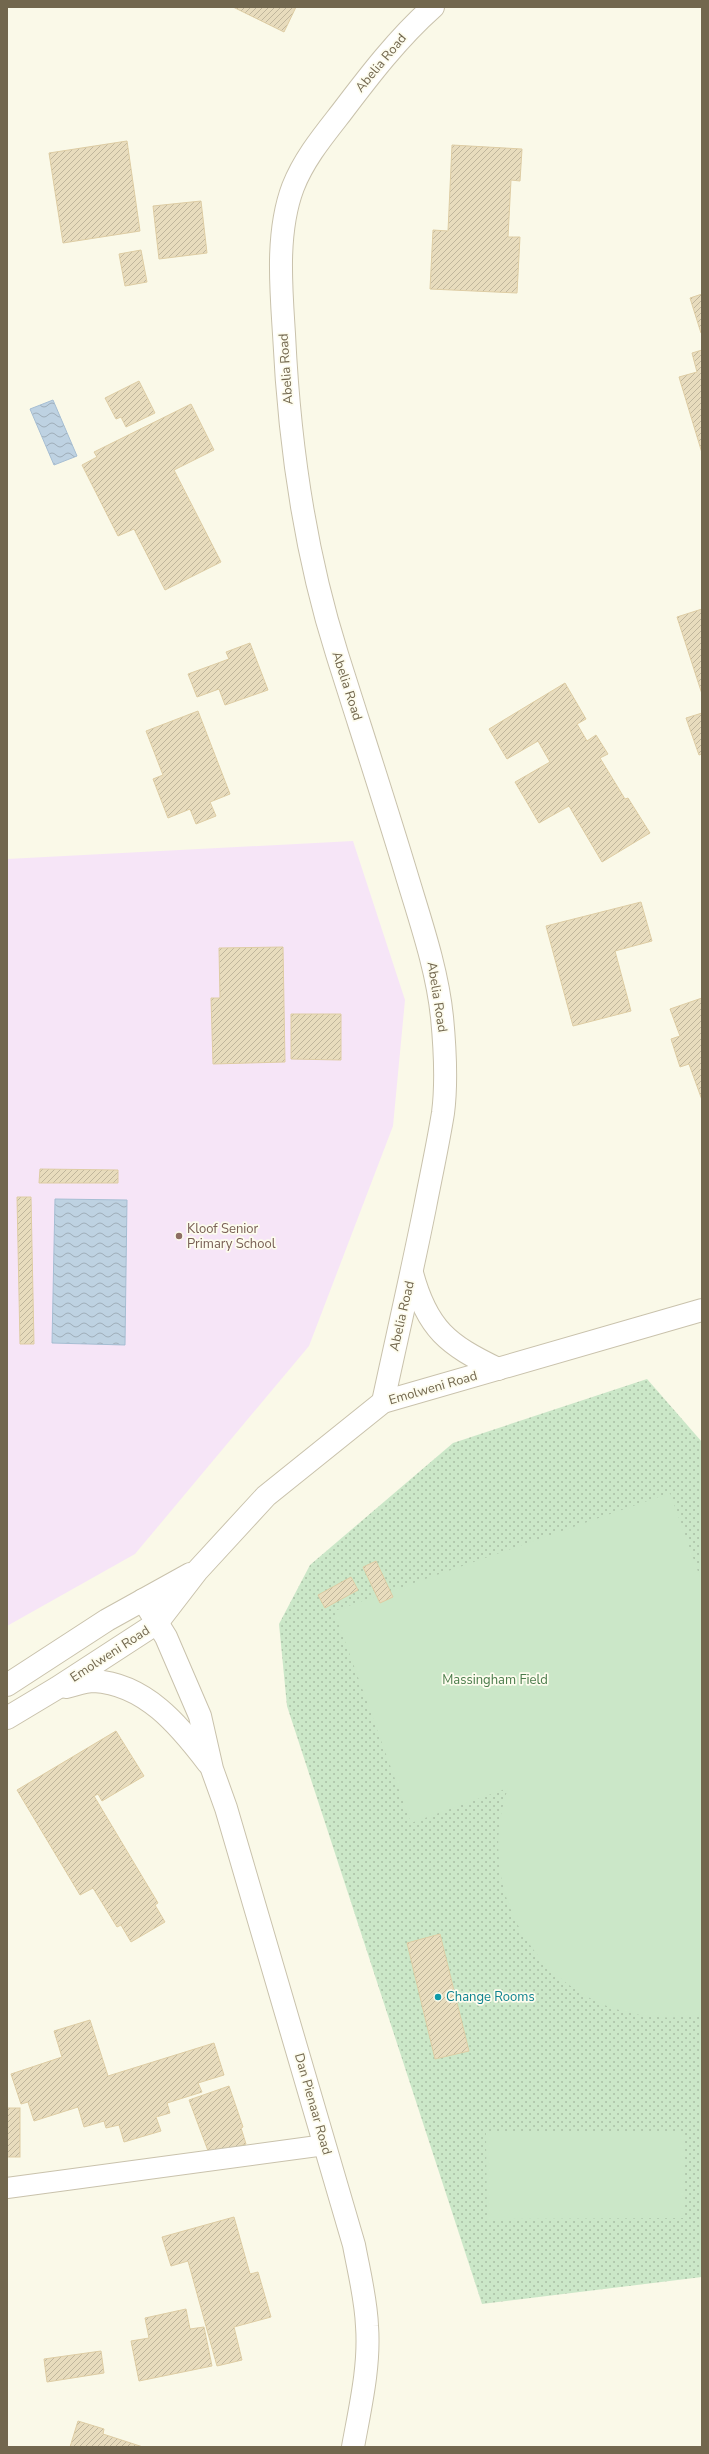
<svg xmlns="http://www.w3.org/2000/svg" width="709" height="2454" font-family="'Nunito Sans',sans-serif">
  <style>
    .education { fill: #f6e5f7 }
    .grass { fill: url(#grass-dots) }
    .garden { fill: #cbe7c8 }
    .water { fill: url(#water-waves); stroke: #a6bed3 }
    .building { fill: url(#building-hatch); stroke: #decda4 }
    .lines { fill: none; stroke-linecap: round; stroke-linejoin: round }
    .service-casing { stroke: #c9c2ac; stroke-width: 22 }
    .minor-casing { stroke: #c9c2ac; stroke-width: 24 }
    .service { stroke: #fff; stroke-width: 20 }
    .minor { stroke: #fff; stroke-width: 22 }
    .education-dot { fill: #8d6e63; stroke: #fdfcee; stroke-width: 1.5 }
    .culture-dot { fill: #0f9aa8; stroke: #fdfcee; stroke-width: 1.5 }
    .labels { text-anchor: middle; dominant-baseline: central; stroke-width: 3.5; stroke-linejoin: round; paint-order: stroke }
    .street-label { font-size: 13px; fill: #72674e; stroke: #fdfcee }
    .education-label { font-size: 13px; fill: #785e54; stroke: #fdfcee; text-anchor: start }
    .park-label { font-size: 13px; fill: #4b7c4c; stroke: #fdfcee }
    .culture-label { font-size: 13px; fill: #0d838f; stroke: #fdfcee; text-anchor: start }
  </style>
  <defs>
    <pattern id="grass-dots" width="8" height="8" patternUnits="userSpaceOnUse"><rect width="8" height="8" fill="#cbe7c8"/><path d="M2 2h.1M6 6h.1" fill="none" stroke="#a9bfa5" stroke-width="1.8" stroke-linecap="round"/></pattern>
    <pattern id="water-waves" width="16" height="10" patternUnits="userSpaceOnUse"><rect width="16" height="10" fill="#bed2e2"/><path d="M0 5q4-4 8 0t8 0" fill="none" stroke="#9faeb9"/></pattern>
    <pattern id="building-hatch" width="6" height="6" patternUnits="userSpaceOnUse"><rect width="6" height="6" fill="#e8dcbd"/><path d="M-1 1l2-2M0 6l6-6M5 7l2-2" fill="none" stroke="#c0b69c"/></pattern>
  </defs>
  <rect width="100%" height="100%" fill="#faf9e8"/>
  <path class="education" d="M353 841 405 1000 393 1126 309 1346 135 1554 7 1626V859Z"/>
  <path class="grass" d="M647 1379 702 1442V2277L482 2304 287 1706 279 1624 310 1565 453 1443Z"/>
  <g class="garden">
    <path d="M670 1493 702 1583V2014C571 2040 465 1913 508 1788L411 1823 334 1611Z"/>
    <path d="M486 2132H684L685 2218 487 2219Z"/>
  </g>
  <g class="water">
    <path d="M53 400 77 456 54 465 30 409Z"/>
    <path d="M55 1199 127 1200 125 1345 52 1343Z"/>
  </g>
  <g class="building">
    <path d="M233 7H296L284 32Z"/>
    <path d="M127 141 140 231 63 243 49 153Z"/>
    <path d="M452 145 522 149 520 181 511 180 508 237H520L517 293 430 289 433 230 448 231Z"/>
    <path d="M201 201 207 253 159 259 153 206Z"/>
    <path d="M141 250 147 282 125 286 119 254Z"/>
    <path d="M702 294V333H701L690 298Z"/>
    <path d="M702 350V453L679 377 697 372 692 353Z"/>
    <path d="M139 381 155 413 126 427 121 417 116 419 105 398Z"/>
    <path d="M191 404 214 450 174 470 221 562 165 590 134 529 118 536 82 465 97 457 94 452Z"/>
    <path d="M702 609V694L677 617Z"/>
    <path d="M250 643 268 690 225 705 219 689 197 697 188 674 229 659 226 652Z"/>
    <path d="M565 683 586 719 577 724 587 741 596 735 608 754 600 758 625 799 628 798 650 833 602 862 569 806 539 823 515 782 550 762 538 741 507 759 489 729Z"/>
    <path d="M198 711 230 794 210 802 216 816 196 824 190 809 168 818 153 779 163 775 146 731Z"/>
    <path d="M702 713V754L699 755 686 718Z"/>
    <path d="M641 902 652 941 615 951 631 1011 573 1026 546 926Z"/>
    <path d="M283 947 285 1062 213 1064 211 998H220L219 948Z"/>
    <path d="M702 998V1100L689 1064 680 1067 671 1039 680 1036 670 1009Z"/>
    <path d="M291 1014H341V1060L291 1059Z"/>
    <path d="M40 1169 118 1170V1183H39Z"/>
    <path d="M17 1197H31L34 1344H20Z"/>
    <path d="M376 1561 393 1597 380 1603 363 1567Z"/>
    <path d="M351 1577 358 1590 325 1608 318 1595Z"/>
    <path d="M116 1731 144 1776 102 1801 98 1794 94 1796 158 1903 155 1905 165 1922 131 1942 121 1925 117 1927 93 1888 80 1895 17 1790Z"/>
    <path d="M440 1934 469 2051 435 2059 407 1943Z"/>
    <path d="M90 2020 108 2076 214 2043 224 2075 198 2083 202 2092 167 2103 170 2113 156 2117 161 2131 124 2142 119 2125 106 2128 104 2121 84 2127 78 2107 34 2121 28 2102 21 2104 11 2074 62 2057 54 2031Z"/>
    <path d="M229 2086 243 2127 241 2128 246 2144 210 2156 189 2100Z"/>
    <rect x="7" y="2108" width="13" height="49"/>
    <path d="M234 2217 250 2274 258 2272 271 2317 234 2327 242 2360 217 2366 188 2261 171 2266 162 2237Z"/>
    <path d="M186 2309 190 2329 204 2327 212 2366 139 2381 131 2341 149 2338 145 2318Z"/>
    <path d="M101 2351 104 2373 47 2382 44 2359Z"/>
    <path d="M78 2421 104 2429 103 2434 143 2447H70Z"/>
  </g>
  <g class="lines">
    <defs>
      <path id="service" d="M7 2188 325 2145"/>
      <g id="minor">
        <path d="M412 1273C427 1329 448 1345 498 1369"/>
        <path d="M383 1402C397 1337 412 1272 425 1207 431 1176 438 1144 443 1113 447 1082 445 1048 442 1017 437 968 420 920 406 873 384 800 360 727 337 654 305 553 289 439 284 334 281 287 276 232 293 187 304 159 323 136 341 113 369 76 398 38 433 7"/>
        <path d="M143 1600 166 1637 200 1716 212 1769 226 1808 354 2245C359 2272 366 2299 367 2326 370 2366 360 2408 353 2447"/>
        <path d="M7 1685 107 1620 190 1574"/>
        <path d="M66 1687C75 1685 85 1681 94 1681 145 1684 179 1725 208 1763"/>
        <path d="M7 1718 57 1688 157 1623 197 1571 266 1496 383 1402 702 1310"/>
      </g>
    </defs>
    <use href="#service" class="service-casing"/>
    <use href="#minor" class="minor-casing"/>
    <use href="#service" class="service"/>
    <use href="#minor" class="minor"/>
  </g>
  <circle class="education-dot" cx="179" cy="1236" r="4"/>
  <circle class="culture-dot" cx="438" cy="1997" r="4"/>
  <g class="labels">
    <g class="street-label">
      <text transform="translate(381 63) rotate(-50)">Abelia Road</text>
      <text transform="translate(286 369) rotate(-94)">Abelia Road</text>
      <text transform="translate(347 686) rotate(72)">Abelia Road</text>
      <text transform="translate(437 997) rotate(81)">Abelia Road</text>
      <text transform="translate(402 1316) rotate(-77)">Abelia Road</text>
      <text transform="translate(433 1388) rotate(-16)">Emolweni Road</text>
      <text transform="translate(110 1654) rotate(-33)">Emolweni Road</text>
      <text transform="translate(313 2104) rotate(74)">Dan Pienaar Road</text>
    </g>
    <g class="education-label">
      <text x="187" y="1229">Kloof Senior<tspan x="187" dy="15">Primary School</tspan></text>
    </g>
    <g class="park-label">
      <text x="495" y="1680">Massingham Field</text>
    </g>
    <g class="culture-label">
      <text x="446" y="1997">Change Rooms</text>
    </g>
  </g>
  <rect width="709" height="2454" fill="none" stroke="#72674e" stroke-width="16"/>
</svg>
